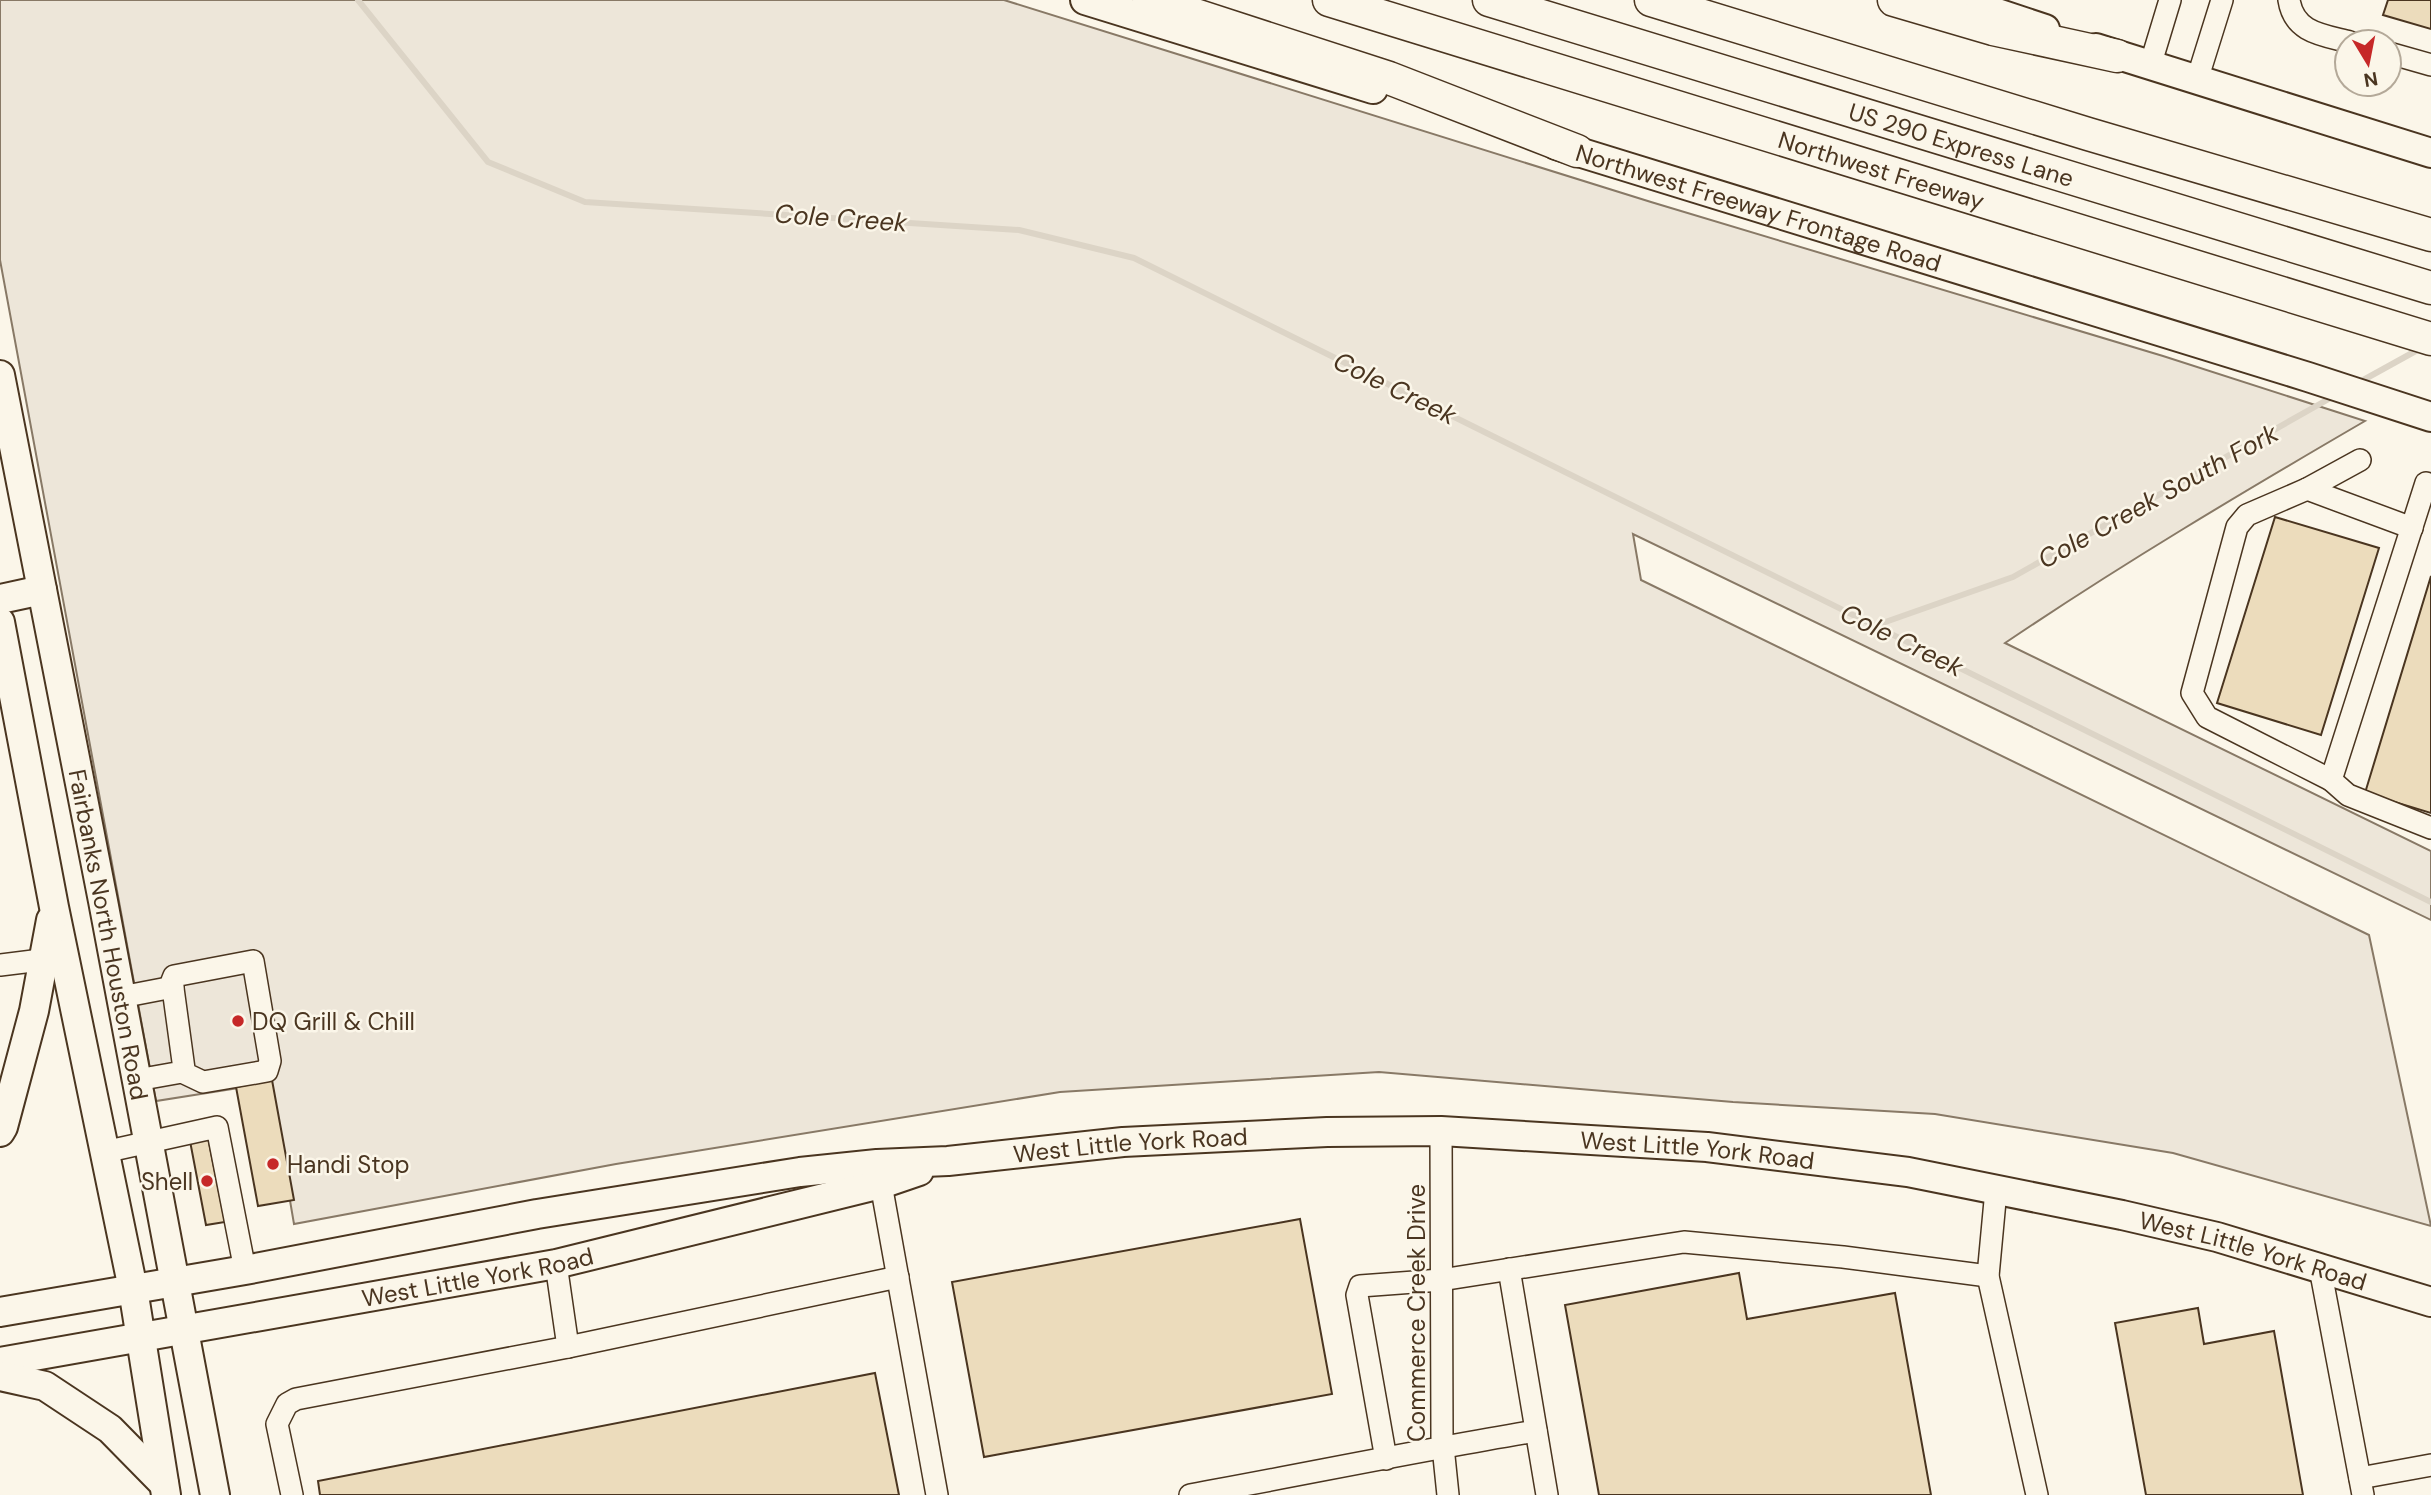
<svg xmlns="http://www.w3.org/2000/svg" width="2431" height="1495" font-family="'DM Sans',sans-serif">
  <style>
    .green { fill: #ede6d9; stroke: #887966; stroke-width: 2 }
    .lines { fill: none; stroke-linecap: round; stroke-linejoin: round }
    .stream { stroke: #dcd4c6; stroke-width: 6 }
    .building { fill: #ecdcbc; stroke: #4a3520; stroke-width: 2 }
    .minor-casing { stroke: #4a3520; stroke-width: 24 }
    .major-casing { stroke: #4a3520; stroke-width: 32 }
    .highway-casing { stroke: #4a3520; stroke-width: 35 }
    .minor { stroke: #fbf6e9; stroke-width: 21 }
    .major { stroke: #fbf6e9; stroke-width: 28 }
    .highway { stroke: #fbf6e9; stroke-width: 32 }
    .poi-dot { fill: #c62828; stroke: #fbf6e9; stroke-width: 2.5 }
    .labels { text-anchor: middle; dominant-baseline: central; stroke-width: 5; stroke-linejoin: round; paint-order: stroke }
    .street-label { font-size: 24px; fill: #4a3520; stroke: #fbf6e9 }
    .poi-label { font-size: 24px; fill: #4a3520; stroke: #fbf6e9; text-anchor: start }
    .water-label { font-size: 26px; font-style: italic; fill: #4a3520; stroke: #fbf6e9 }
  </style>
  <rect width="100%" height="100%" fill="#fbf6e9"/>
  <path class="green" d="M0 0H1004L1651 202 2163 356 2365 421C2243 492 2122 564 2005 643L2431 851V920L1633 534 1641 580 2369 935 2431 1226 2173 1153 1935 1114 1733 1102 1379 1072 1060 1092 616 1164 294 1224 270 1083 156 1101 0 260Z"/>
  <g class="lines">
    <g class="stream">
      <path d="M358 0 488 162 585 202 1019 230 1134 258 2431 902"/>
      <path d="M2356 384 2423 347"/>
      <path d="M1874 626 2013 577 2334 396"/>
    </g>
  </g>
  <g class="building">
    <path d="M2388 0H2431V29L2383 15Z"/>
    <path d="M2275 517 2379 548 2321 735 2217 703Z"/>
    <path d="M2431 576V813L2365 793Z"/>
    <path d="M272 1080 294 1200 258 1206 236 1087Z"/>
    <path d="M208 1137 225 1222 206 1225 190 1141Z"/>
    <path d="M1300 1219 1332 1394 984 1457 952 1282Z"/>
    <path d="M1739 1273 1747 1319 1895 1293 1931 1495H1599L1565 1305Z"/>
    <path d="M2198 1308 2204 1344 2274 1331 2303 1495H2146L2115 1323Z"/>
    <path d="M875 1373 899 1495H320L318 1481Z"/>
  </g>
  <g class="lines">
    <defs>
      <g id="minor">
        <path d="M2289 0C2294 33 2323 35 2350 42"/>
        <path d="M2389 53 2431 65"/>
        <path d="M2150 66 2170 0"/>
        <path d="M2197 80 2222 0"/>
        <path d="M2431 485 2426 483 2331 780 2348 795 2431 828"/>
        <path d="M2307 489 2360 460"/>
        <path d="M2331 780 2207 717 2192 693 2237 527 2247 515 2307 489 2412 528"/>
        <path d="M0 965 57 958"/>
        <path d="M121 997 173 987"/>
        <path d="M137 1080 182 1072 184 1069 172 981 174 976 253 961 270 1061 267 1071 203 1082 182 1072"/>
        <path d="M1441 1131 1442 1437 1448 1495"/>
        <path d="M104 1152 217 1127 245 1270"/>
        <path d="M881 1184 937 1495"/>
        <path d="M1996 1190 1988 1276 2037 1495"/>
        <path d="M2320 1268 2363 1495"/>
        <path d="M1509 1269 1547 1495"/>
        <path d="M568 1347 898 1277"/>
        <path d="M1386 1459 1357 1295 1360 1286 1441 1280 1684 1242 1843 1257 1988 1276"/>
        <path d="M2360 1478 2431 1465"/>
        <path d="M292 1495 277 1424 287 1404 296 1399 568 1347 556 1264"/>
        <path d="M1190 1495C1306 1474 1421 1450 1536 1431"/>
      </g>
      <g id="major">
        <path d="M1085 0 1373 89"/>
        <path d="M1958 0 2045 29"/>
        <path d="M2096 48 2431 153"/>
        <path id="s1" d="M1556 145 2308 377 2431 417"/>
        <path id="s2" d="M0 375 103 901 215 1495"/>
        <path d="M0 599 42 590"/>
        <path d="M0 622 54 907 133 1289 166 1495"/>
        <path d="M0 1132 3 1127 34 1011 51 920"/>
        <path id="s3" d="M0 1312 245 1270 537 1214 800 1172 877 1164 948 1161 1123 1142 1327 1132 1441 1131 1707 1147 1908 1172 2122 1215 2217 1237 2431 1302"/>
        <path id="s4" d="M0 1362 556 1264 881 1184 919 1171"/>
        <path d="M0 1376 45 1386 110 1429 164 1484"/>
      </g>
      <g id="highway">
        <path d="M1149 0 1389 78 1577 151"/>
        <path id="s5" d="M1329 0 2431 339"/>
        <path id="s6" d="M1489 0 2431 288"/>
        <path d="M1651 0 2088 134 2431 235"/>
        <path d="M1894 0 1993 29 2117 56"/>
      </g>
    </defs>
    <use href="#minor" class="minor-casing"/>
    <use href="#major" class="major-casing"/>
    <use href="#highway" class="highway-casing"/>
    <use href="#minor" class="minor"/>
    <use href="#major" class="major"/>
    <use href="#highway" class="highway"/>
  </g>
  <g class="poi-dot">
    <circle cx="238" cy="1021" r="7"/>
    <circle cx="273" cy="1164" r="7"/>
    <circle cx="207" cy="1181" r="7"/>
  </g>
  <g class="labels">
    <g class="street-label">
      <text stroke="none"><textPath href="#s6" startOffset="494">US 290 Express Lane</textPath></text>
      <text stroke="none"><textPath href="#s5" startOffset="578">Northwest Freeway</textPath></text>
      <text stroke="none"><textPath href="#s1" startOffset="212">Northwest Freeway Frontage Road</textPath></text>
      <text stroke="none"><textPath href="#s2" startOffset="570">Fairbanks North Houston Road</textPath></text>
      <text stroke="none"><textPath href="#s3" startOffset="1144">West Little York Road</textPath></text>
      <text stroke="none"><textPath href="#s3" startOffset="1712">West Little York Road</textPath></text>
      <text stroke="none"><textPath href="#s3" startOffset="2278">West Little York Road</textPath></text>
      <text stroke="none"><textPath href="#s4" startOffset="485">West Little York Road</textPath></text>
      <text transform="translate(1416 1313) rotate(-90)">Commerce Creek Drive</text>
    </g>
    <g class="poi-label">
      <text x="252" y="1021">DQ Grill &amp; Chill</text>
      <text x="287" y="1164">Handi Stop</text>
      <text x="193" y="1181" text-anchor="end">Shell</text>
    </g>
    <g class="water-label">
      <text transform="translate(841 218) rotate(4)">Cole Creek</text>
      <text transform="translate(1395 388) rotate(26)">Cole Creek</text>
      <text transform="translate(2158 496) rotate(-29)">Cole Creek South Fork</text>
      <text transform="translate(1902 640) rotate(26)">Cole Creek</text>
    </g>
  </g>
  <g transform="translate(2368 63) rotate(170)"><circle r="33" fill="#fbf6e9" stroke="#b4a999" stroke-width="2"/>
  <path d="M0-5L12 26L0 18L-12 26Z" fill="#c62828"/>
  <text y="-10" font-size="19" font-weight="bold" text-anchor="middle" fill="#4a3520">N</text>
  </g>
</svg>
